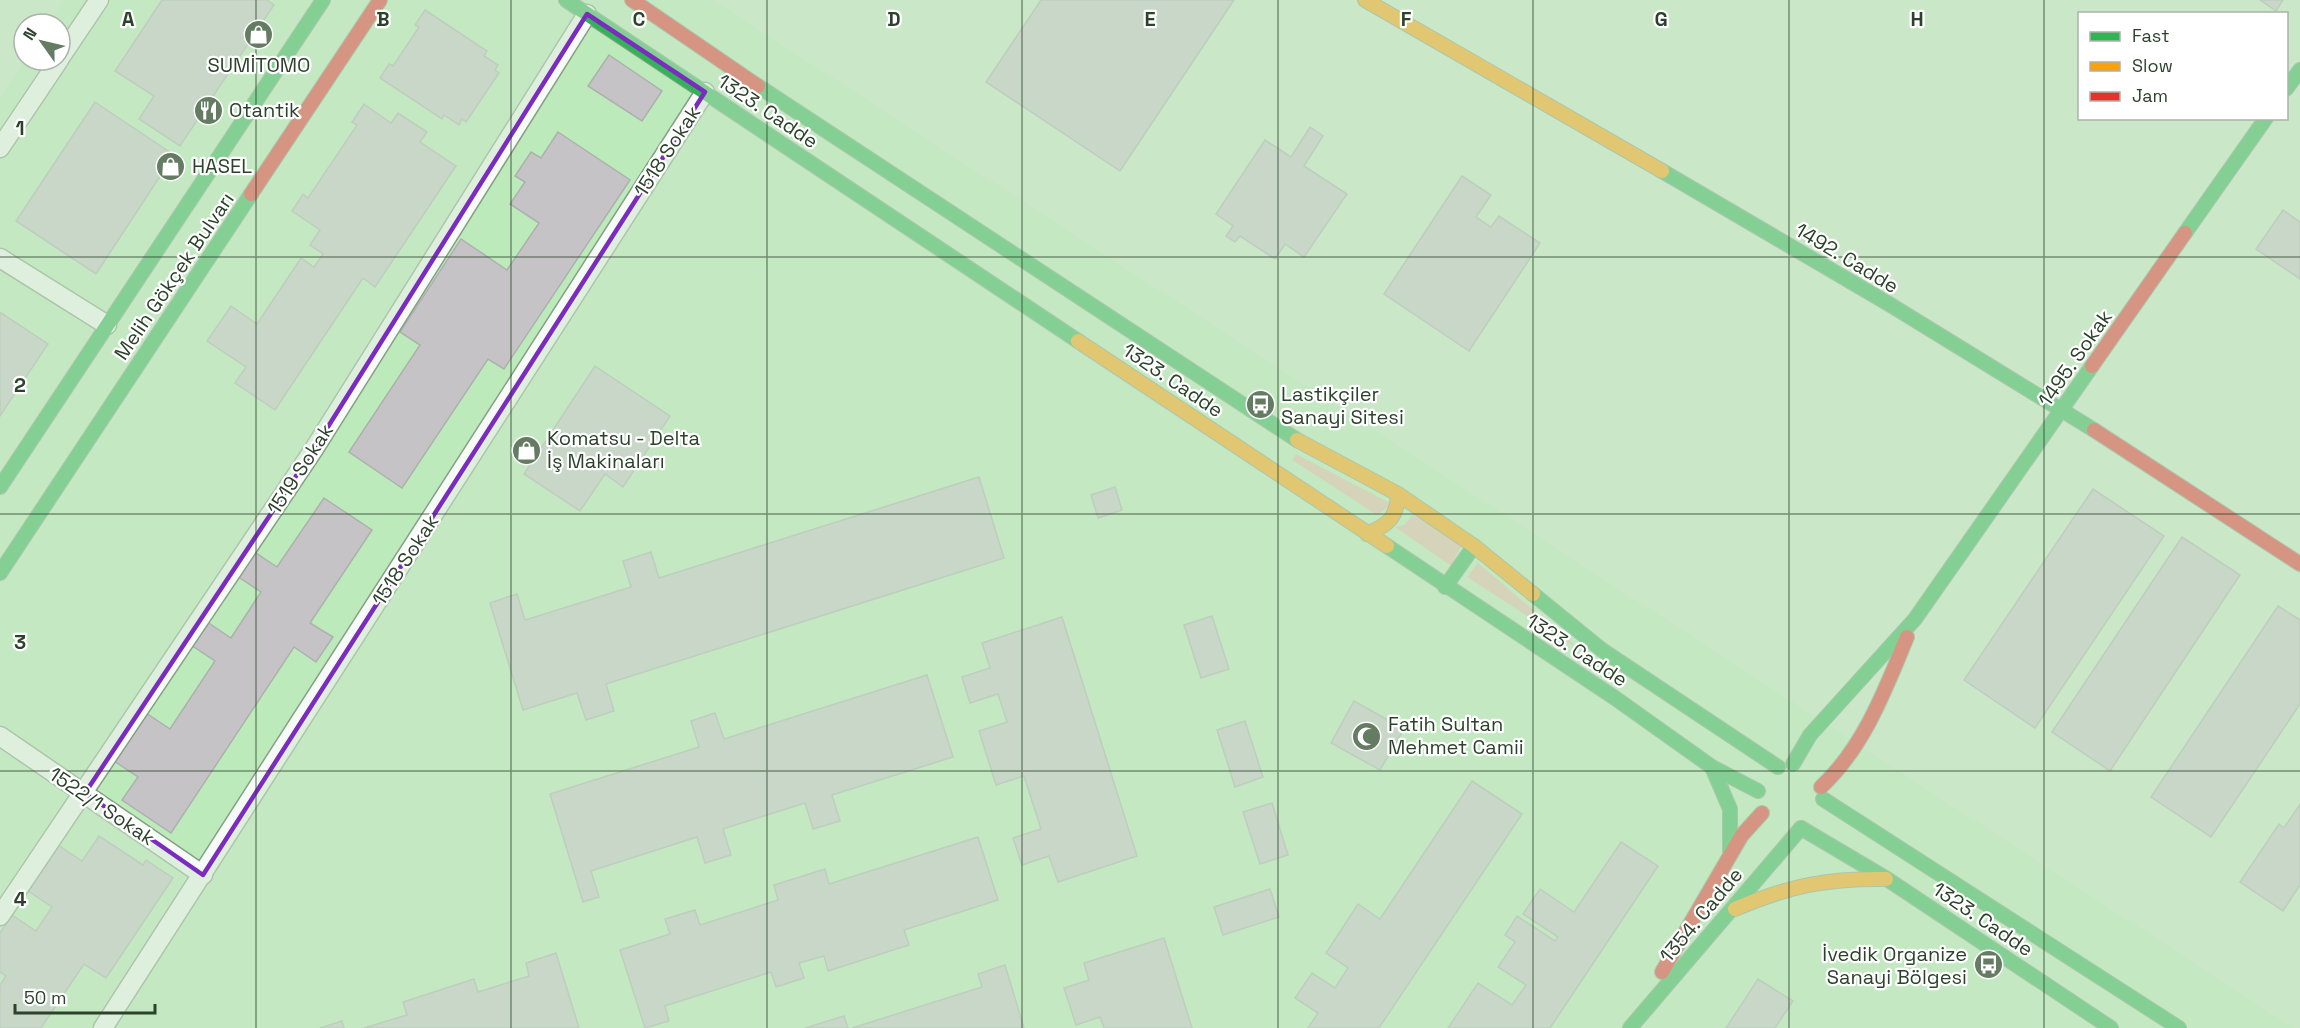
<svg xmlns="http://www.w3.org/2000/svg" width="2300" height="1028" font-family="'Space Grotesk',sans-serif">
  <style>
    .built { fill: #bceaba }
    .green { fill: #e2bdac }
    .building { fill: #c5c3c6; stroke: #adb1ae; stroke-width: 1.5 }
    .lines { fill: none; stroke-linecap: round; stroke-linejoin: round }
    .street-casing { stroke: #889e87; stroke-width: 21 }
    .fast-casing { stroke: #889e87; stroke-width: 16 }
    .slow-casing { stroke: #889e87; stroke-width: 16 }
    .jam-casing { stroke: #889e87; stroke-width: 16 }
    .street { stroke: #f7fbf7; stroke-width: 18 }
    .fast { stroke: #30b455; stroke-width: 14 }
    .slow { stroke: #ff9f0a; stroke-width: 14 }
    .jam { stroke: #e5322d; stroke-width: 14 }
    .marked { fill: none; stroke: #7b2cbf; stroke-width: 4.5; stroke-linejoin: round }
    .grid { fill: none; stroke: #2c422b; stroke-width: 1.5; stroke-opacity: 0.55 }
    .labels { text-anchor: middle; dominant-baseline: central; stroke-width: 4.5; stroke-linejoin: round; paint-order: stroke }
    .poi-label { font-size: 20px; fill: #2c422b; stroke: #fff; text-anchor: start }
    .street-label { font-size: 20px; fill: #2c422b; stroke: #fff }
    .grid-label { font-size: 20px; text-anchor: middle; font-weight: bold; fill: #2c422b; stroke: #fff; stroke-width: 4.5; stroke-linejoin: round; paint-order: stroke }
  </style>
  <rect width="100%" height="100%" fill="#cae7c8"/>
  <path class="built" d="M64 0H713L2294 1028H0V99L25 60H60V24H48Z"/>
  <g class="green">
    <path d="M1296 454 1392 504 1377 515 1292 460Z"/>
    <path d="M1413 515 1462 544 1451 566 1395 527 1404 525Z"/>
    <path d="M1478 563 1584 653 1467 577Z"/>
  </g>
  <g class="building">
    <path d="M162 0H267L274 5 180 146 139 119 154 96 115 71Z"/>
    <path d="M1041 0H1234L1120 171 986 82Z"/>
    <path d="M2260 0H2283L2276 11Z"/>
    <path d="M425 10 487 51 484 56 498 65 495 70 499 73 466 122 462 119 459 125 444 115 442 119 380 78 389 64 393 66 419 27 415 25Z"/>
    <path d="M609 55 662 91 642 121 588 86Z"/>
    <path d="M95 102 174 155 96 274 16 221Z"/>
    <path d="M364 104 391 123 398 113 427 132 420 142 456 166 375 287 363 278 275 410 235 383 246 367 207 341 231 306 257 324 301 258 314 267 323 254 310 245 320 230 292 211 303 194 308 198 357 125 352 122Z"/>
    <path d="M1310 127 1323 136 1304 166 1347 194 1304 257 1285 244 1275 259 1240 236 1235 242 1226 236 1233 226 1216 214 1265 140 1291 157Z"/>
    <path d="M558 132 630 180 504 369 488 359 402 488 349 452 420 345 400 332 461 239 507 270 539 223 510 204 525 182 515 176 531 152 541 158Z"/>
    <path d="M1462 176 1491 195 1476 217 1491 227 1499 216 1540 243 1469 351 1384 294Z"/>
    <path d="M2283 210 2300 222V279L2256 249Z"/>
    <path d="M0 312 48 344 0 416Z"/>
    <path d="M595 366 670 416 623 487 605 474 580 511 524 474Z"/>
    <path d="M979 477 1004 558 606 684 614 711 586 720 577 693 523 710 490 603 517 594 525 620 631 587 623 561 651 552 659 578Z"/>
    <path d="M1115 487 1122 510 1098 518 1091 495Z"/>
    <path d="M2093 489 2164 536 2035 728 1964 680Z"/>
    <path d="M324 498 372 530 310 623 333 637 316 662 294 647 171 833 122 800 138 777 114 761 146 713 170 729 215 661 191 645 207 622 231 638 261 592 237 576 253 551 277 567Z"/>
    <path d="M2182 537 2240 575 2110 771 2052 732Z"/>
    <path d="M2278 606 2300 620V704L2211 837 2151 797Z"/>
    <path d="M1212 616 1229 669 1201 678 1184 625Z"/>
    <path d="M1062 617 1137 856 1058 882 1049 856 1022 865 1013 838 1041 829 1024 776 996 785 979 731 1007 722 998 694 970 703 962 677 990 668 982 643Z"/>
    <path d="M927 675 953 757 832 795 840 821 813 829 805 803 723 829 731 855 705 863 697 837 591 871 599 897 583 902 550 794 699 747 691 721 715 713 724 739Z"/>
    <path d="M1354 701 1404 729 1380 770 1331 743Z"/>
    <path d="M1245 721 1263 777 1235 787 1217 730Z"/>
    <path d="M1472 781 1522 814 1379 1028H1308L1318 1013 1295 998 1312 973 1335 988 1348 968 1326 953 1358 904 1380 919Z"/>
    <path d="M1272 803 1288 855 1260 864 1243 812Z"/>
    <path d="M2300 804V885L2283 911 2240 882 2279 824 2284 828Z"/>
    <path d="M99 836 143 865 146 860 173 878 106 978 84 964 41 1028H0V985L6 976 0 972V933L12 915 36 931 52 907 28 891 58 845 82 861Z"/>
    <path d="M978 837 998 900 904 930 909 945 828 971 824 956 799 963 804 978 776 987 771 972 665 1006 669 1021 645 1028 620 950 670 934 665 919 695 910 700 925 778 900 774 885 825 869 829 884Z"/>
    <path d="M1621 842 1658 866 1550 1028H1448L1478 983 1512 1005 1526 985 1498 967 1515 942 1505 935 1517 916 1555 941 1558 937 1523 914 1540 889 1574 912Z"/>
    <path d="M1270 889 1279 917 1223 935 1214 907Z"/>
    <path d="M1164 938 1192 1028H1104L1100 1017 1076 1025 1064 988 1089 980 1084 963Z"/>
    <path d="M556 953 579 1028H364L407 1015 403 1002 474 979 478 992 529 976 526 963Z"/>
    <path d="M1005 965 1024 1028H852L982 987 978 974Z"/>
    <path d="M1758 979 1793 1001 1775 1028H1726Z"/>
    <path d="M844 1016 848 1028H805Z"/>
    <path d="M342 1021 344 1028H320Z"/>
  </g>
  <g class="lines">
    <defs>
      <g id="street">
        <path d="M60 58 99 0"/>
        <path d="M0 148 59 60"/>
        <path d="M0 258 107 325"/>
        <path d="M0 736 203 875"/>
        <path d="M0 916 314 449 587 14"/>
        <path d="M103 1028 705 92"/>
      </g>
      <g id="fast">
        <path d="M566 0 1078 341"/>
        <path d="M758 86 1297 440"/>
        <path d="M2286 89 2300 70"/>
        <path d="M1662 171 1889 304 2094 430"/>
        <path d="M2185 233 2266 118"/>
        <path d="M0 487 323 0"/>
        <path d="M1387 546 1615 698 1712 767 1758 791"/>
        <path d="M0 573 251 194"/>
        <path d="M1445 587 1474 546"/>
        <path d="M1533 594 1602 650 1778 767"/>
        <path d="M1793 764 1810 735 1915 619 2092 366"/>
        <path d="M1712 767 1730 809V854"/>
        <path d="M1823 799 2179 1028"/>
        <path d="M1801 828 1887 879 2111 1028"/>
        <path d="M1630 1028 1801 828"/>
      </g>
      <g id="slow">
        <path d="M1365 0 1662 171"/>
        <path d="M1078 341 1387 546"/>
        <path d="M1297 440 1398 494 1474 546 1533 594"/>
        <path d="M1367 534C1388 525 1397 518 1398 494"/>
        <path d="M1735 909C1788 886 1828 878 1886 879"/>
      </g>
      <g id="jam">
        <path d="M632 0 758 86"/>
        <path d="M251 194 380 0"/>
        <path d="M2092 366 2185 233"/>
        <path d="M2094 430 2300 564"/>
        <path d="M1821 787C1864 747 1885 690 1907 637"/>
        <path d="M1662 972 1742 835 1762 813"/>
      </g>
    </defs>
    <use href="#street" class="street-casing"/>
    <use href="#fast" class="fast-casing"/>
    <use href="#slow" class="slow-casing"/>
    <use href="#jam" class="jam-casing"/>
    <use href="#street" class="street"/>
    <use href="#fast" class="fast"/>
    <use href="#slow" class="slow"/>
    <use href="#jam" class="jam"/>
  </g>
  <path d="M0 0H2300V1028H0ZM587 14 705 92 203 875 85 793 314 449Z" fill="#cae7c8" fill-opacity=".55" fill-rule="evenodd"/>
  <path class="marked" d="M587 14 705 92 203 875 85 793 314 449Z"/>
  <path class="grid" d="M256 0V1028M511 0V1028M767 0V1028M1022 0V1028M1278 0V1028M1533 0V1028M1789 0V1028M2044 0V1028M0 257H2300M0 514H2300M0 771H2300"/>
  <defs>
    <symbol id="shop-disc" viewBox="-11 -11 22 22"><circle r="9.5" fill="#637c62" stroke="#fff"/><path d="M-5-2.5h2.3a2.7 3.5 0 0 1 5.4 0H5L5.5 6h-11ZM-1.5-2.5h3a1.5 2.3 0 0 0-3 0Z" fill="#fff"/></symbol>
    <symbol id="restaurant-disc" viewBox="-11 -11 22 22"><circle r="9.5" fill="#637c62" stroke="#fff"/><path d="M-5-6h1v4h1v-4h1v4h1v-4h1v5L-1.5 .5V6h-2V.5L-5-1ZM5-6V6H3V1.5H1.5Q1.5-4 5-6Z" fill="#fff"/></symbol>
    <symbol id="bus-disc" viewBox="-11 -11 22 22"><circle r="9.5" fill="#637c62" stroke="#fff"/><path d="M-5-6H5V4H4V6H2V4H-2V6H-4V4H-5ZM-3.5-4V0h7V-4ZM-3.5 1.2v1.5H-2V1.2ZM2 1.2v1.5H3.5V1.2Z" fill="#fff"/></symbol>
    <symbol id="mosque-disc" viewBox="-11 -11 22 22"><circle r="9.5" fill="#637c62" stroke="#fff"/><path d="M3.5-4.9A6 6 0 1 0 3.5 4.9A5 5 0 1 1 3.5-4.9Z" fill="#fff"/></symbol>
  </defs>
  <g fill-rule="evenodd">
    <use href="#shop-disc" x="242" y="18" width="33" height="33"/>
    <use href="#restaurant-disc" x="192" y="94" width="33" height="33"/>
    <use href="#shop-disc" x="154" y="150" width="33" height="33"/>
    <use href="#bus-disc" x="1244" y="388" width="33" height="33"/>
    <use href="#shop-disc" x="510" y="434" width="33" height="33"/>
    <use href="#mosque-disc" x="1350" y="720" width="33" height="33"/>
    <use href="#bus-disc" x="1972" y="948" width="33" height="33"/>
  </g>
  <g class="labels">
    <g class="poi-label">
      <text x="259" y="65" text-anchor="middle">SUMİTOMO</text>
      <text x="229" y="110">Otantik</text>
      <text x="192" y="166">HASEL</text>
      <text x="1281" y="394">Lastikçiler<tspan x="1281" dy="23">Sanayi Sitesi</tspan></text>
      <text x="547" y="438">Komatsu - Delta<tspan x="547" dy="23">İş Makinaları</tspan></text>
      <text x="1388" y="724">Fatih Sultan<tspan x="1388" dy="23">Mehmet Camii</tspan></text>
      <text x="1967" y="954" text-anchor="end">İvedik Organize<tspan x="1967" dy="23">Sanayi Bölgesi</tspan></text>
    </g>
    <g class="street-label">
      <text transform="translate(768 111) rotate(34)">1323. Cadde</text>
      <text transform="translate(667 151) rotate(-57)">1518 Sokak</text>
      <text transform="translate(1847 258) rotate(31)">1492. Cadde</text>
      <text transform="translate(174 276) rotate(-56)">Melih Gökçek Bulvarı</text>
      <text transform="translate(2075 358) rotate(-55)">1495. Sokak</text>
      <text transform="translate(1173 380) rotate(34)">1323. Cadde</text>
      <text transform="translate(300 469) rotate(-57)">1519 Sokak</text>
      <text transform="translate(405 560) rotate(-57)">1518 Sokak</text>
      <text transform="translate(1577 650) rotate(33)">1323. Cadde</text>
      <text transform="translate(102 806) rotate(34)">1522/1 Sokak</text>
      <text transform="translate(1701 915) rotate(-50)">1354. Cadde</text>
      <text transform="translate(1983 919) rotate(34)">1323. Cadde</text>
    </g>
  </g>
  <g class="grid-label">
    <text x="128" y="26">A</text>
    <text x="383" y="26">B</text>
    <text x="639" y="26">C</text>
    <text x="894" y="26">D</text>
    <text x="1150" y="26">E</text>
    <text x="1406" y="26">F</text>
    <text x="1661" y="26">G</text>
    <text x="1917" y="26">H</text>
    <text x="20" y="135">1</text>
    <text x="20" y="392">2</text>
    <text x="20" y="649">3</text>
    <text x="20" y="906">4</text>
  </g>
  <rect x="2078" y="12" width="210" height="108" fill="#ffffff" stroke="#abb3aa" stroke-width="1.5"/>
  <rect x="2090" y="32" width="30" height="9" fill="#30b455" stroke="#abb3aa" stroke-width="1.5"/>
  <text x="2132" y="42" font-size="18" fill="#2c422b">Fast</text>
  <rect x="2090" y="62" width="30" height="9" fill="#ff9f0a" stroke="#abb3aa" stroke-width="1.5"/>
  <text x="2132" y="72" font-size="18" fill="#2c422b">Slow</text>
  <rect x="2090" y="92" width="30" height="9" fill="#e5322d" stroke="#abb3aa" stroke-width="1.5"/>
  <text x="2132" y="102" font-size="18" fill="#2c422b">Jam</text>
  <g transform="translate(42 42) rotate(304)"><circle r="28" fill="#ffffff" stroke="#abb3aa" stroke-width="1.5"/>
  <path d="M0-4.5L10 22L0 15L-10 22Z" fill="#637c62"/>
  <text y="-9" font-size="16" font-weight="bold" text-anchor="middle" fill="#2c422b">N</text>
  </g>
  <path d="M15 1004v9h140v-9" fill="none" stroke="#2c422b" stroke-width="3"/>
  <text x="24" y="1004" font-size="18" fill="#2c422b" stroke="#ffffff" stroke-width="4.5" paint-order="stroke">50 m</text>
</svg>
